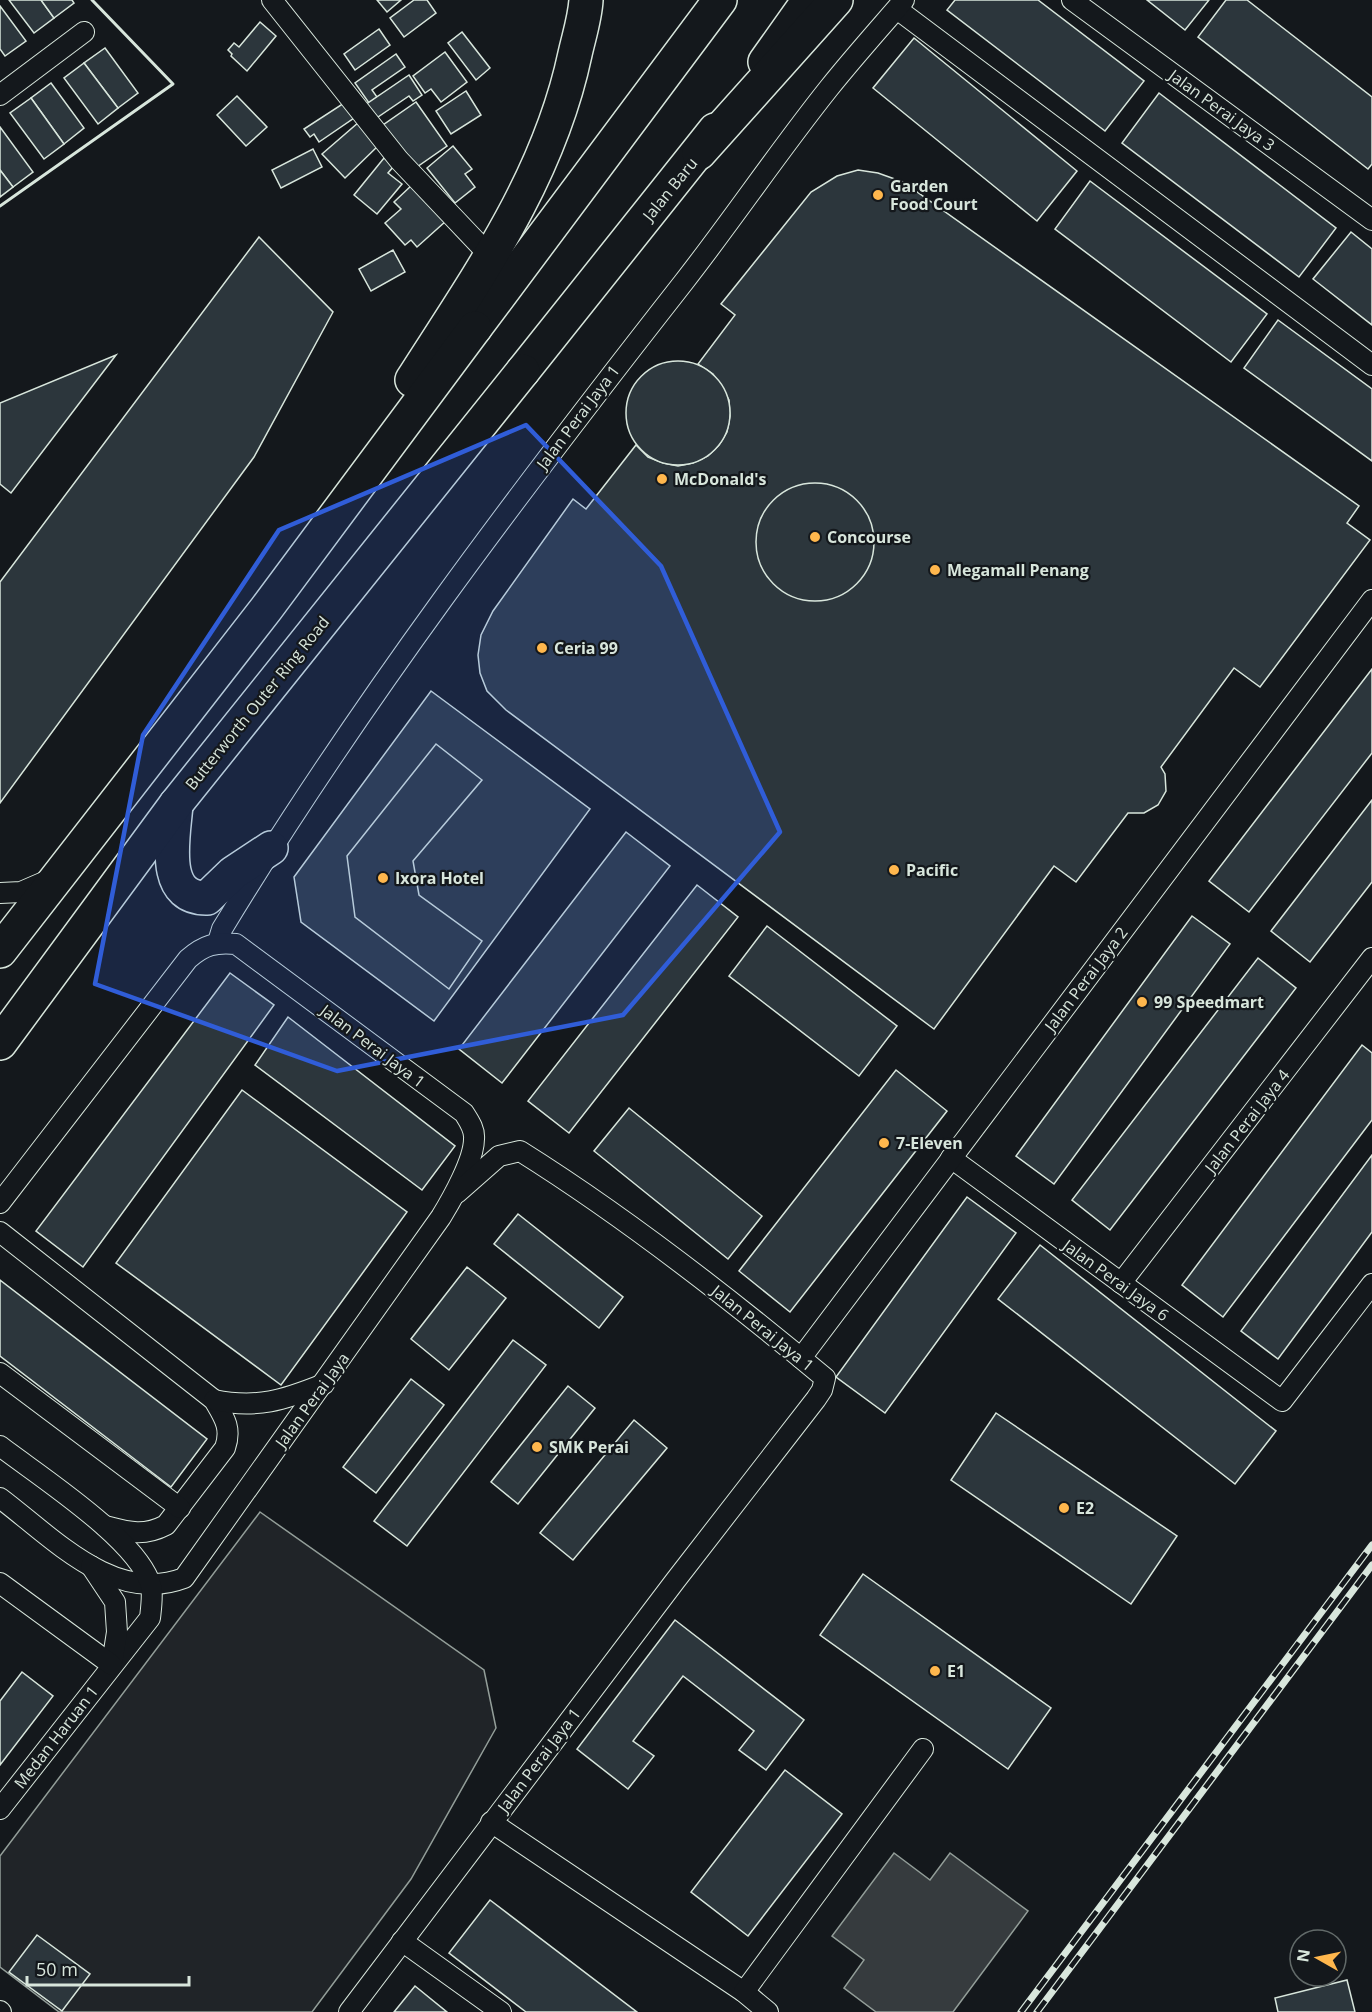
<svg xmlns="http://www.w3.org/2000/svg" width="1372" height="2012" font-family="'Open Sans',sans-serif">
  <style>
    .green { fill: #202428; stroke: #939e99; stroke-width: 1.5 }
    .water { fill: #363b3e; stroke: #939e99; stroke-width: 1.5 }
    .building { fill: #2c363c; stroke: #d8e6dc; stroke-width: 1.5 }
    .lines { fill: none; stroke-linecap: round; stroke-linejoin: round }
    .minor-casing { stroke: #d8e6dc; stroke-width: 22 }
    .trunk-casing { stroke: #d8e6dc; stroke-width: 36 }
    .motorway-casing { stroke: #d8e6dc; stroke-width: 36 }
    .minor { stroke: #14181c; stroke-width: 20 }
    .trunk { stroke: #14181c; stroke-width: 33 }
    .motorway { stroke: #14181c; stroke-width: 33 }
    .rail-casing { stroke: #d8e6dc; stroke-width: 7 }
    .rail { stroke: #14181c; stroke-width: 4.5; stroke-dasharray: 14; stroke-linecap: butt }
    .wall { stroke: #d8e6dc; stroke-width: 3 }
    .marked { fill: #305dd8; fill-opacity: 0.2; stroke: #305dd8; stroke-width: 4.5; stroke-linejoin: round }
    .poi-dot { fill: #ffb74d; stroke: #14181c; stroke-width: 2 }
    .labels { text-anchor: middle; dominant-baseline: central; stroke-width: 4.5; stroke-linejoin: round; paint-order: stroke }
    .street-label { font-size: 16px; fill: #d8e6dc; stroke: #14181c }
    .poi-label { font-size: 16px; font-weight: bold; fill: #d8e6dc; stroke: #14181c; text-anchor: start }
  </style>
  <rect width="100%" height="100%" fill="#14181c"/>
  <path class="green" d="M260 1512 484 1670 496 1728 411 1879 312 2012H59L0 1967V1856Z"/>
  <path class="water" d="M894 1853 930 1880 950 1853 1028 1911 953 2012H876L844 1988 864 1960 832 1936Z"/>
  <g class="building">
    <path d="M9 0H41L54 18 34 33Z"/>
    <path d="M41 0H72L74 3 54 18Z"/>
    <path d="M377 0H401L387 12Z"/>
    <path d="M414 0H427L436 13 404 37 390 18Z"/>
    <path d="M955 0H1038L1144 81 1105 131 947 10Z"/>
    <path d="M1147 0H1209L1185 30Z"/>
    <path d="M1226 0H1247L1372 97V164L1368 169 1198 37Z"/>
    <path d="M0 6 26 41 5 56 0 49Z"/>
    <path d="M260 22 276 36 247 71 231 56 232 54 228 50 234 43 239 47Z"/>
    <path d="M379 29 390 45 355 70 344 54Z"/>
    <path d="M462 32 490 68 476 80 448 43Z"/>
    <path d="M914 38 1077 171 1037 221 873 88Z"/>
    <path d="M105 48 138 93 118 108 84 63Z"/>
    <path d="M445 52 467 82 441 102 431 89 425 93 413 76Z"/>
    <path d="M396 54 405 67 372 90 377 97 369 103 355 83Z"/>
    <path d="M84 63 118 108 98 124 64 78Z"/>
    <path d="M409 75 422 95 413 101 409 96 375 119 365 105Z"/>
    <path d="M51 83 84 128 64 144 31 98Z"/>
    <path d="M466 91 481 115 451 134 436 111Z"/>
    <path d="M1159 93 1336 228 1299 277 1122 143Z"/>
    <path d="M237 96 267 127 246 146 217 115Z"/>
    <path d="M31 98 64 144 44 159 10 113Z"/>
    <path d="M416 102 447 146 414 169 383 125Z"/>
    <path d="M344 103 354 118 319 142 314 134 310 137 304 129Z"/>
    <path d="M359 122 380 144 345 178 322 154Z"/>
    <path d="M0 127 33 172 13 187 0 170Z"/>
    <path d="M453 146 472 169 465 174 475 187 455 203 427 168Z"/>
    <path d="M313 149 322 167 281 188 272 170Z"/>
    <path d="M384 158 394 166 388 173 402 184 377 214 354 195Z"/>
    <path d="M0 170 13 187 0 197Z"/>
    <path d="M858 170 878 173 903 182 1359 506 1347 523 1370 540 1260 687 1234 668 1161 767 1165 774 1166 791 1158 805 1144 813H1128L1076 882 1054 866 934 1029 506 710 487 691 480 673 478 655 481 635 493 611 573 499 586 509 636 445 648 457 663 463 678 466 693 463 708 456 719 445 727 432 730 416 729 400 713 374 698 364 735 315 721 304 811 192 837 176Z"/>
    <path d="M1090 181 1267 314 1231 362 1055 229Z"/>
    <path d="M413 184 446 221 417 247 411 240 405 245 385 223 401 209 394 202Z"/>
    <path d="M1351 232 1372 249V325L1313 279Z"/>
    <path d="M259 237 333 312 254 457 0 803V582Z"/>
    <path d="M393 250 405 272 371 291 359 269Z"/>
    <path d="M1278 320 1372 389V461L1244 368Z"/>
    <path d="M116 355 11 493 0 484V403Z"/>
    <circle cx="678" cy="413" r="52"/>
    <circle cx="815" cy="542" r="59"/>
    <path d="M1372 669V753L1249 912 1209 881Z"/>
    <path d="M431 691 590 809 434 1021 301 922 294 877Z"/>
    <path d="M436 744 482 780 413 861 419 895 482 941 449 989 355 917 347 856Z"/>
    <path d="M1372 800V882L1310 962 1271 931Z"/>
    <path d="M626 832 670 866 502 1083 459 1049Z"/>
    <path d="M697 885 738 917 569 1133 528 1101Z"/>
    <path d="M1192 916 1230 944 1054 1184 1016 1156Z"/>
    <path d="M767 926 897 1026 859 1076 729 976Z"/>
    <path d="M1258 958 1296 988 1110 1230 1072 1200Z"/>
    <path d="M230 973 274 1005 83 1267 36 1231Z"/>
    <path d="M288 1017 455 1146 422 1190 255 1065Z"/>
    <path d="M1362 1045 1372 1053V1120L1223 1317 1182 1285Z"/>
    <path d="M896 1070 947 1111 790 1312 739 1271Z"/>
    <path d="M242 1090 407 1212 281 1385 116 1263Z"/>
    <path d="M629 1108 762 1216 728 1259 594 1151Z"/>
    <path d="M1372 1155V1232L1278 1359 1241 1331Z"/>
    <path d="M967 1197 1016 1233 885 1413 836 1377Z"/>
    <path d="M518 1214 623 1297 599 1328 494 1244Z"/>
    <path d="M1040 1245 1276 1431 1235 1484 998 1299Z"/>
    <path d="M467 1267 506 1298 449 1370 411 1339Z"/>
    <path d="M0 1280 207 1439 171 1487 0 1356Z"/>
    <path d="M513 1340 546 1365 407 1546 374 1521Z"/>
    <path d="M411 1379 444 1405 376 1493 343 1467Z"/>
    <path d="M568 1386 595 1408 518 1504 491 1482Z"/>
    <path d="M996 1413 1177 1536 1131 1604 951 1480Z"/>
    <path d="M634 1420 667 1448 573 1560 540 1533Z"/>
    <path d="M863 1574 1051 1708 1008 1769 820 1635Z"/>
    <path d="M675 1620 804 1720 766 1770 739 1750 754 1731 683 1676 633 1741 654 1756 628 1789 577 1749Z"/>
    <path d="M22 1672 53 1696 0 1765V1701Z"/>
    <path d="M785 1770 842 1814 748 1936 691 1892Z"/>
    <path d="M490 1900 637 2012H526L449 1953Z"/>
    <path d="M37 1935 90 1974 62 2011 9 1972Z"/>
    <path d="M1347 1980 1355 2012H1278L1275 1998Z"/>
    <path d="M415 1986 447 2012H394Z"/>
  </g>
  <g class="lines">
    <defs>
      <g id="minor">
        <path d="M272 0 399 160 491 257"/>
        <path d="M1072 0 1372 220"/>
        <path d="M897 9 1372 365"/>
        <path d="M0 95 84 32"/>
        <path d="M0 893 21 892 51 879"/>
        <path d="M218 942 222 929C359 703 520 491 683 283 733 219 778 152 829 88 853 58 879 29 904 0"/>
        <path d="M951 1158 1282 1401 1372 1284"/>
        <path d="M0 1203 188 959C204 945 215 942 236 944L464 1113C469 1121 475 1129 474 1139 474 1160 452 1199 441 1217L184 1578C114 1605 52 1537 0 1498"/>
        <path d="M0 1232 214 1400C224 1417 232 1428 225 1448L166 1525C143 1537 128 1532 105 1526"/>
        <path d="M1121 1283 1372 958"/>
        <path d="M801 1358 1372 600"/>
        <path d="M0 1373 180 1508"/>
        <path d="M214 1400C257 1409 284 1400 324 1384"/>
        <path d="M0 1446C39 1476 139 1540 151 1586 153 1595 151 1609 150 1618L0 1809"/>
        <path d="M91 1566 115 1602 117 1632 112 1664"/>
        <path d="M0 1583 112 1665"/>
        <path d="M491 1822 744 1992 768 2012"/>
        <path d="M402 1941 501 2012"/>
        <path d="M744 1992 923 1749"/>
        <path d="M0 2011 1 2012"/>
        <path d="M349 2012 675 1581 816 1399 822 1390 825 1378C728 1297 627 1218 520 1151L499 1156 457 1193"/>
      </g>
      <g id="trunk">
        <path d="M765 62 809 0"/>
        <path d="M475 328 720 0"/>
        <path d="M523 371 715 130"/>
      </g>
      <g id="motorway">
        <path d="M699 153 836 0"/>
        <path d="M412 380C479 275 549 177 575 54 579 36 585 18 586 0"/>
        <path d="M176 804C174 835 159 899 207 898L233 873 271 848"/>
        <path d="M0 951 266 609 475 328"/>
        <path d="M0 1043 176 804 523 371"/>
      </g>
    </defs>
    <use href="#minor" class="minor-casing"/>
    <use href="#trunk" class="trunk-casing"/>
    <use href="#motorway" class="motorway-casing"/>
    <use href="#minor" class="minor"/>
    <use href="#trunk" class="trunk"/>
    <use href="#motorway" class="motorway"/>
    <defs>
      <g id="rail">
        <path d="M1021 2012 1372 1545"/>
        <path d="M1037 2012 1372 1565"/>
      </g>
    </defs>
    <use href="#rail" class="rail-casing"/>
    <use href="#rail" class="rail"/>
    <path class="wall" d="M0 206 173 84 92 0"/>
  </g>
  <path class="marked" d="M526 425 661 566 780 832 623 1015 337 1071 95 984 143 735 279 530Z"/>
  <g class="poi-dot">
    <circle cx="878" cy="195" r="6"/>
    <circle cx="662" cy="479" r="6"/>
    <circle cx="815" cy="537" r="6"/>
    <circle cx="935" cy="570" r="6"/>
    <circle cx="542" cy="648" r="6"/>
    <circle cx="894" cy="870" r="6"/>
    <circle cx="383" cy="878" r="6"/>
    <circle cx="1142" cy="1002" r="6"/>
    <circle cx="884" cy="1143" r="6"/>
    <circle cx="537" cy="1447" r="6"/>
    <circle cx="1064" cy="1508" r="6"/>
    <circle cx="935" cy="1671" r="6"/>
  </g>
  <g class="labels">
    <g class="street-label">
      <text transform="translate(1222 110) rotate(36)">Jalan Perai Jaya 3</text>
      <text transform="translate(670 189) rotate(-51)">Jalan Baru</text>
      <text transform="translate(578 417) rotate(-53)">Jalan Perai Jaya 1</text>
      <text transform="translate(257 703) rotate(-51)">Butterworth Outer Ring Road</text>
      <text transform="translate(1086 979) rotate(-53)">Jalan Perai Jaya 2</text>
      <text transform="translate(373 1046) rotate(37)">Jalan Perai Jaya 1</text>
      <text transform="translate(1247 1121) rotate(-52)">Jalan Perai Jaya 4</text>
      <text transform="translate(1116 1280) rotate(36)">Jalan Perai Jaya 6</text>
      <text transform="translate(763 1328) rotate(39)">Jalan Perai Jaya 1</text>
      <text transform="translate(312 1400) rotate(-54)">Jalan Perai Jaya</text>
      <text transform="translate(56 1737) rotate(-52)">Medan Haruan 1</text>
      <text transform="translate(539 1760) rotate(-53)">Jalan Perai Jaya 1</text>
    </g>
    <g class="poi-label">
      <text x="890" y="186">Garden<tspan x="890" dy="18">Food Court</tspan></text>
      <text x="674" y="479">McDonald's</text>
      <text x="827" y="537">Concourse</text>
      <text x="947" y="570">Megamall Penang</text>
      <text x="554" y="648">Ceria 99</text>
      <text x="906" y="870">Pacific</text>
      <text x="395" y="878">Ixora Hotel</text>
      <text x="1154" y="1002">99 Speedmart</text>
      <text x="896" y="1143">7-Eleven</text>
      <text x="549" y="1447">SMK Perai</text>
      <text x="1076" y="1508">E2</text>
      <text x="947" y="1671">E1</text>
    </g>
  </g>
  <g transform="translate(1318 1958) rotate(279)"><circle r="28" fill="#14181c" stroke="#626a69" stroke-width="1.5"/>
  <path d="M0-4.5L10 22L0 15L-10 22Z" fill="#ffb74d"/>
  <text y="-9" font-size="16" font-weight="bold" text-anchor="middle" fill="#d8e6dc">N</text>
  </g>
  <path d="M27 1976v9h162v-9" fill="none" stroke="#d8e6dc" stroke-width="3"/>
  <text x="36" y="1976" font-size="18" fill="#d8e6dc" stroke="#14181c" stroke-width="4.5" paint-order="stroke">50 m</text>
</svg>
